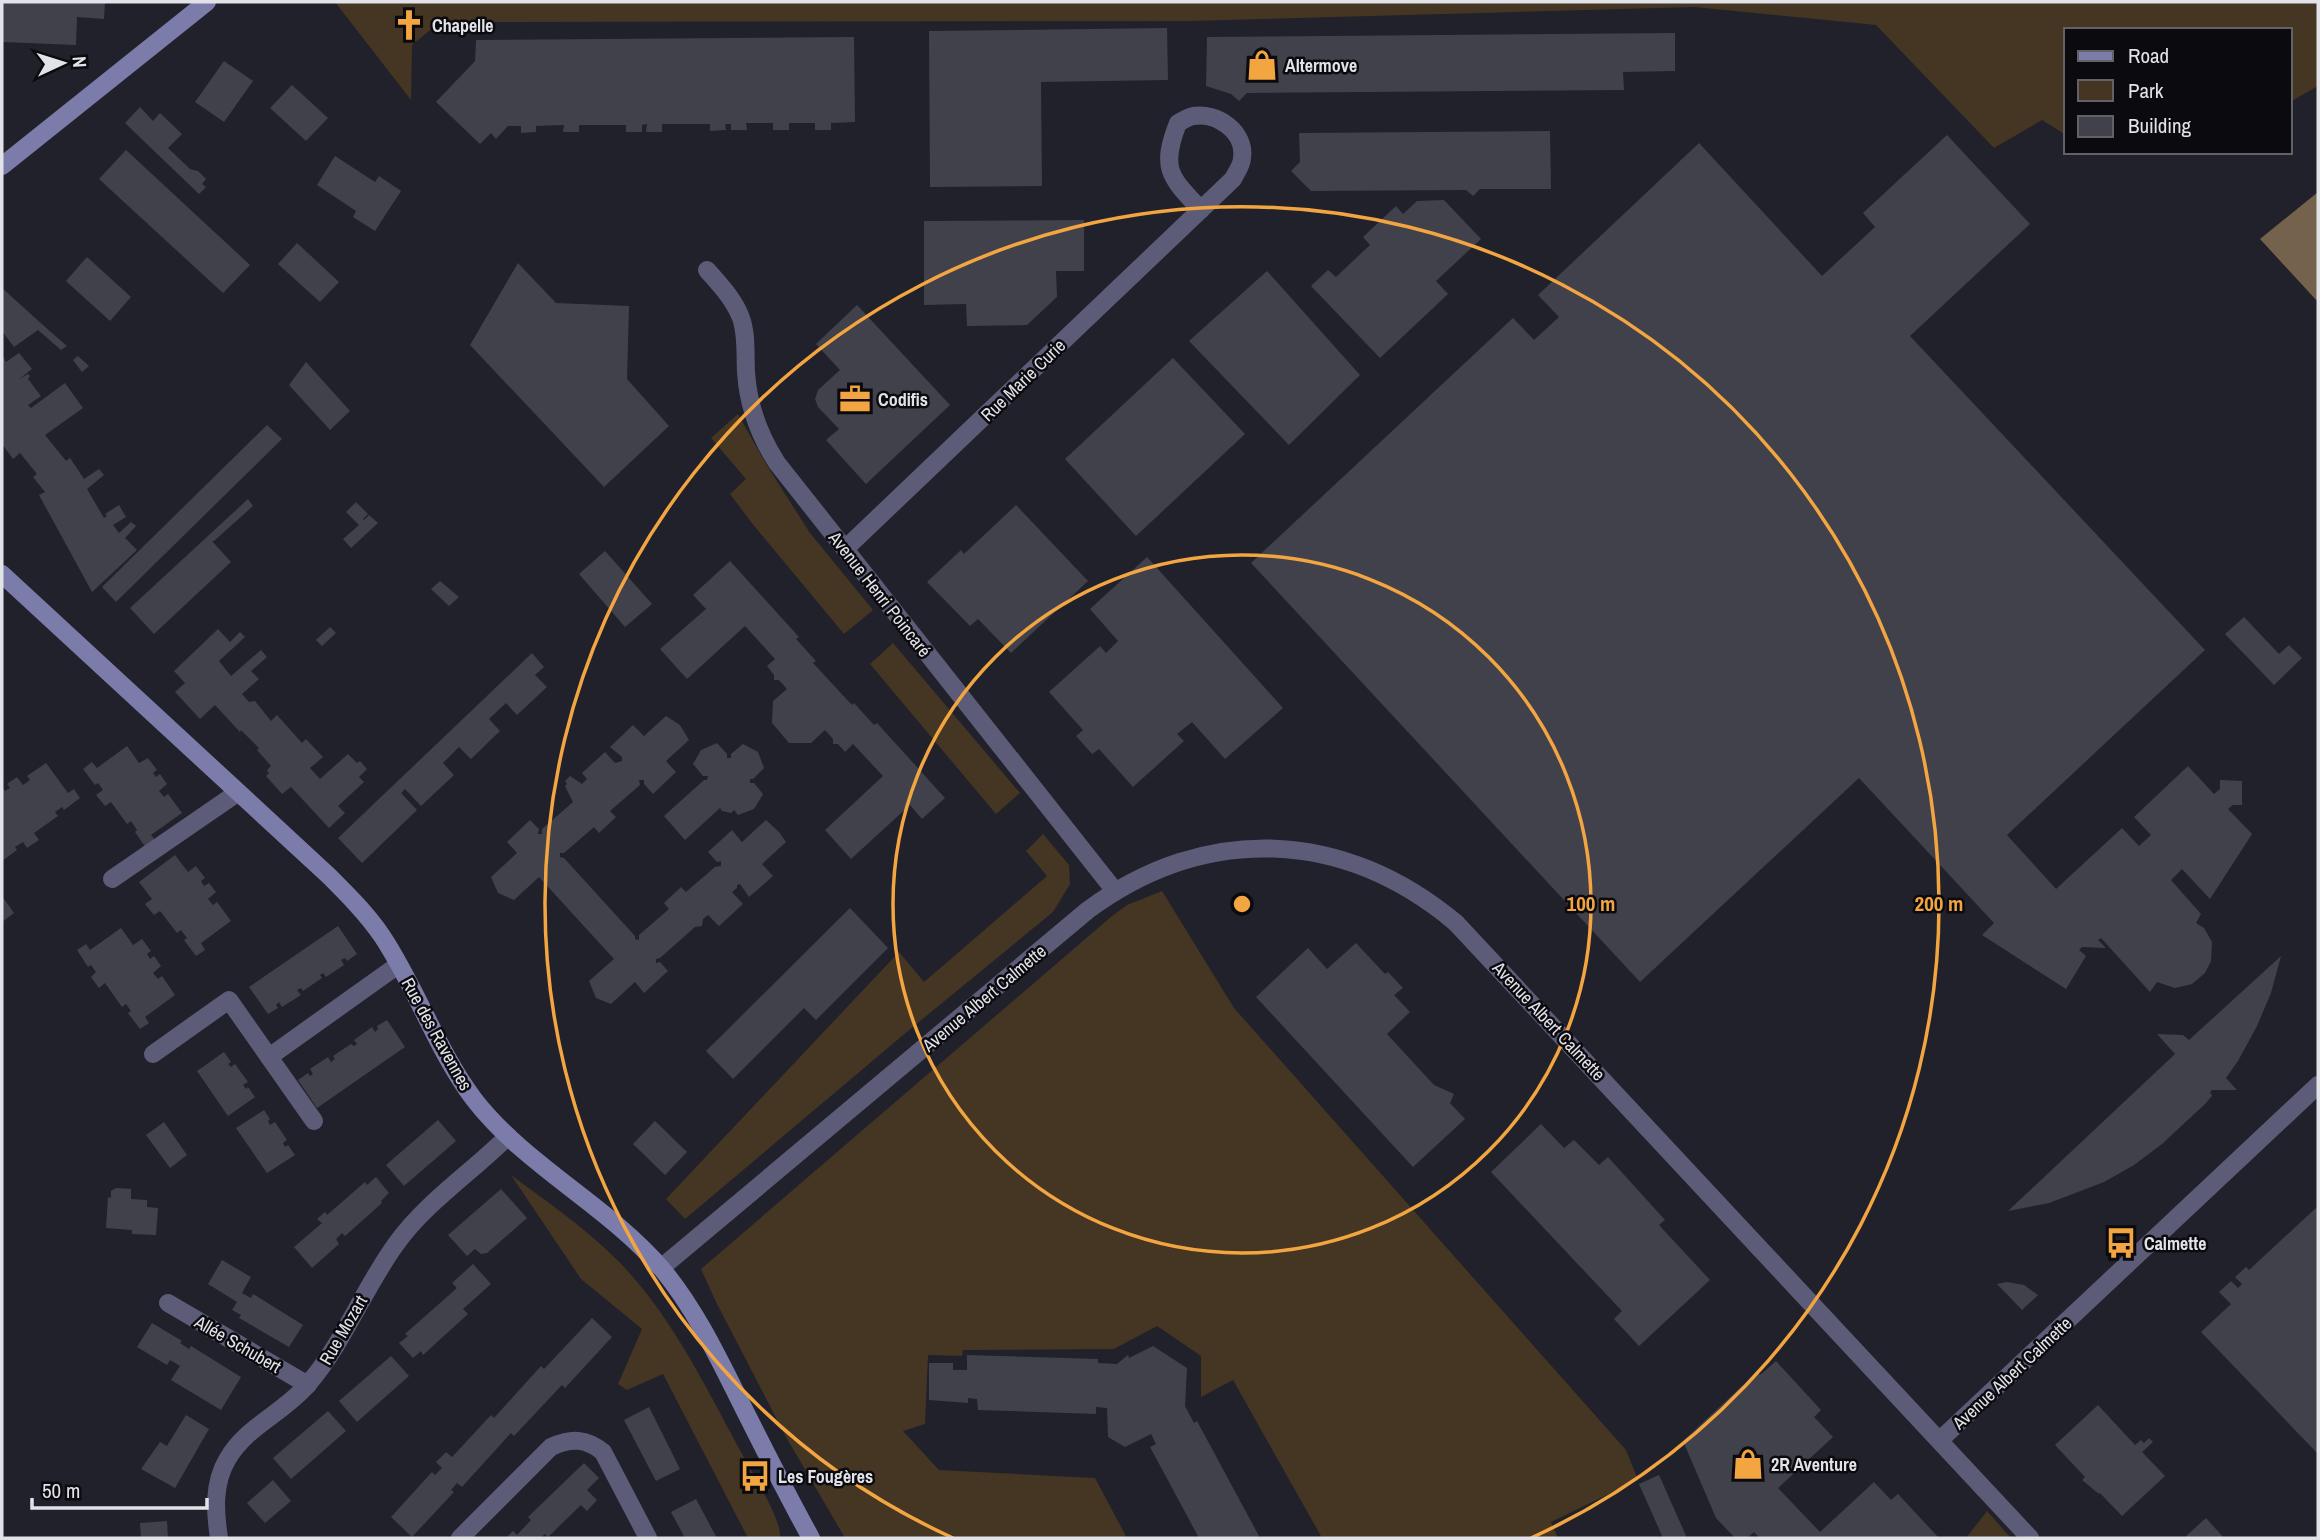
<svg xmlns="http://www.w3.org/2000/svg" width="2320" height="1540" font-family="'Archivo Narrow',sans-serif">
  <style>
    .green { fill: #453523 }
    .water { fill: #75624c }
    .building { fill: #41414c }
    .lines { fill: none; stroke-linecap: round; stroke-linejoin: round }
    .street { stroke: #5c5c78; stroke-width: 18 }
    .secondary { stroke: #7c7caa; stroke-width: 18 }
    .ring { fill: none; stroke: #f2a541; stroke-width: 3.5 }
    .labels { text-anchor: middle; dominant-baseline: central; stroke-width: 5; stroke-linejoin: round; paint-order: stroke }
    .poi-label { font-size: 18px; font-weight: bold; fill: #e2e2e9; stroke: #0b0b0f; text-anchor: start }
    .street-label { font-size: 18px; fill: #e2e2e9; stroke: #0b0b0f }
    .centre { fill: #f2a541; stroke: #0b0b0f; stroke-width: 3.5 }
    .ring-label { font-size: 21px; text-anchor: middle; font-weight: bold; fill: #f2a541; stroke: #0b0b0f; stroke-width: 5; stroke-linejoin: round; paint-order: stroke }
  </style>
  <rect width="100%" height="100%" fill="#20212a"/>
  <g class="green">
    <path d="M335 2H2318V86L2290 102V30H2066V135L2042 120 1994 148 1876 25 1694 7 1191 21 440 22 412 45 411 100Z"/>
    <path d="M738 414 766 464 810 533 873 610 844 634 751 522 730 494 746 479 711 438Z"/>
    <path d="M893 643 1020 793 996 814 870 664Z"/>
    <path d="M1043 834 1069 865 1070 884 1053 912 908 1031 685 1219 666 1199 899 952 924 982 1047 876 1026 851Z"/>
    <path d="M1162 891 1234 1008 1626 1450 1638 1480 1551 1522 1558 1538H1322L1233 1380 1201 1397V1356L1157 1326 1114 1349 963 1350 962 1356 928 1355 925 1424 903 1431 939 1470 1095 1478 1127 1538H845L786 1437 716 1302 701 1269 1112 916 1127 905Z"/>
    <path d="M511 1175C546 1201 581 1225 612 1255 670 1310 708 1392 746 1461 755 1478 782 1520 780 1538H748L663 1374 627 1390 618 1384 642 1329 581 1279Z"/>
    <path d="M1987 1511 2011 1538H1966Z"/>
  </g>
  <path class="water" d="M2318 192V302L2260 239Z"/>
  <g class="building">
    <path d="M2 2H105L104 19 77 17 76 45 2 42Z"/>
    <path d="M1167 28 1168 80 1041 82 1042 186 930 187 929 31Z"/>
    <path d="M1675 33V71L1623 72 1624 90 1247 93 1239 101 1231 94 1206 86 1207 37Z"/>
    <path d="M854 37 855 122 831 123V130H815V123H789V130H773V123H746L747 130H731V124H725L726 130 710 131V124H662V132H646L647 124 642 125V132H626V125H579V132H563L564 125 536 126V132L521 133V126H508L496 139 491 133 480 144 436 102 475 61 476 40Z"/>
    <path d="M224 61 253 81 224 122 195 102Z"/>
    <path d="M292 85 328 118 306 141 270 108Z"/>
    <path d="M140 107 153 121 160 113 182 134 168 148 190 169 198 171 206 179 202 184 206 187 199 194 125 123Z"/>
    <path d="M1550 131 1551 189H1480L1473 196 1466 190 1311 191 1291 171 1300 162 1299 133Z"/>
    <path d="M1947 135 2030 224 1910 336 2205 650 2007 835 2056 889 2122 828 2139 846 2151 835 2134 817 2188 766 2214 794 2220 789V780L2242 781V805H2233L2228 809 2252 834 2210 899 2182 869 2171 880 2201 914 2196 923 2204 928 2212 942 2211 961 2205 973 2192 984 2175 988 2157 982 2150 992 2101 938 2098 940 2106 948 2082 947 2079 950 2086 956 2066 989 1982 935 1994 923 1859 778 1640 982 1251 563 1513 318 1534 340 1559 317 1538 295 1699 143 1822 276 1875 227 1863 213Z"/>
    <path d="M126 150 250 265 223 293 99 179Z"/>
    <path d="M335 156 375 182 379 176 401 191 375 231 353 217 356 211 317 185Z"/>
    <path d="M1444 200 1481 239 1436 281 1448 294 1380 358 1311 286 1328 270 1336 277 1370 245 1363 237 1396 206 1403 214 1417 201Z"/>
    <path d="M1084 220V271H1056L1057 297 1027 325 967 326 966 304 924 305V221Z"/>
    <path d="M297 243 339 282 320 302 278 264Z"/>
    <path d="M87 257 131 297 110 321 66 281Z"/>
    <path d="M518 263 556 303 629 306 627 379 669 426 604 487 470 345Z"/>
    <path d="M1267 271 1360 375 1289 445 1189 341Z"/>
    <path d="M2 288 44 326 67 346 61 350 38 330 14 347 2 331Z"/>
    <path d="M857 305 950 405 866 484 826 440 839 429 818 407 815 399 818 390 840 370 816 344Z"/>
    <path d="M19 353 32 369 19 379 28 374 30 376 28 379 41 396 28 405 31 408 65 383 83 408 45 435 66 461 70 458 84 479 99 469 104 475 87 489 104 518 107 516 105 514 119 505 126 517 113 525 119 533 131 522 136 526 125 538 137 550 92 592 39 495 45 492 33 477 37 474 20 453 13 459 2 444V355L6 362Z"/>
    <path d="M78 356 89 366 82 372 73 360Z"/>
    <path d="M1173 358 1245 434 1136 536 1065 459Z"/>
    <path d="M306 362 350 411 330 430 289 385Z"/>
    <path d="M267 425 282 439 116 602 102 587Z"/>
    <path d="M248 499 253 506 214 541H212L231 562 154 634 130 608Z"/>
    <path d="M356 502 368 514 363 519 364 520 369 515 378 523 351 548 343 539 359 525 346 512Z"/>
    <path d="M1016 505 1088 581 1011 653 978 619 970 626 927 582 961 550 964 554Z"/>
    <path d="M605 551 652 604 625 627 579 574Z"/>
    <path d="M1147 557 1283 708 1225 759 1192 722 1177 734 1184 741 1133 787 1099 749 1092 754 1076 736 1083 730 1049 692 1100 646 1106 653 1118 641 1090 609Z"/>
    <path d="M730 561 799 637 796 639 816 661 813 663 852 705 854 703 874 725 877 723 945 798 922 819 910 805 851 859 825 830 883 776 853 744 845 752 838 744H833V739L825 730 811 743H789L772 723 773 701 787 689 779 680H774V675L767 666 775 659 745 626 687 679 660 649 706 609 693 595Z"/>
    <path d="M440 581 459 597 449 606 431 589Z"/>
    <path d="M2244 617 2279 654 2289 645 2302 658 2274 685 2225 634Z"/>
    <path d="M330 627 336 633 322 646 316 640Z"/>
    <path d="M218 629 230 642 240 632 245 637 219 661 231 676 261 650 267 657 251 671 259 679 242 694 249 702 255 701 271 721 277 715 302 743 306 739 323 757 310 768 320 779 348 754 357 763 360 761 367 769 359 777 364 782 338 806 345 813 329 828 291 787 282 794 266 776 269 773 267 770 271 766 257 750 259 748 241 730 240 732 215 705 200 719 175 692 185 683 174 671Z"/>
    <path d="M532 653 544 667 535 675 547 687 517 715 506 703 489 719 500 731 471 759 459 747 443 763 454 775 421 806 405 789 401 793 417 810 362 863 338 838Z"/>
    <path d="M666 716 680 725 689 740 666 761 676 772 653 794 644 784V780H639L640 785 610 811 616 817 599 833 594 827 564 853H560V857L564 858 635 936V939L639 940V935L669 909 664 903 681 887 686 892 715 867 721 866V861L717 862 708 852 732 830 742 842 766 820 779 832 786 842 762 864 773 876 749 897 740 884 737 885V888L732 892 743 904 719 926 708 915 703 919 702 926 695 927 660 958 656 959V963L660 962 668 971 644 993 635 982 611 1004 596 998 589 981 614 959 539 877 514 900 498 893 491 877 517 853 507 842 530 820 539 829 538 834H542V829L573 802 565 786 567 784 565 781 570 776 582 784 587 779 582 773 605 752 615 763 622 761V757L610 747 633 725 644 736Z"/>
    <path d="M717 743 727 754V758H731V754L743 744 758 752 764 768 753 779H750V783H754L763 794 754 809 738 815 734 810 731 813 722 811 720 808 685 840 664 816 704 780H707L708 776H703L693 764 701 750Z"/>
    <path d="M127 746 139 763 148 758 157 770 153 773 156 777 160 774 167 784 159 791 164 797 168 794 182 813 151 835 156 841 146 848 135 832 137 830 131 821 127 824 111 802 105 806 96 795 103 790 98 783 95 785 83 769 92 762 97 768Z"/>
    <path d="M46 763 68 793 74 789 80 798 64 810 62 807 55 812 58 816 34 833 39 840 27 848 23 842 15 847 17 850 2 861V787L5 791 10 788 7 784 17 777 23 785 30 780 27 776Z"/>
    <path d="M175 855 188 872 196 866 205 878 201 881 204 886 209 883 216 892 208 899 213 905 217 902 231 921 201 943 205 950 196 956 184 940 187 938 181 930 177 933 160 911 154 915 145 904 152 899 139 882Z"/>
    <path d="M2 896 14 913 2 922Z"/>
    <path d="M850 908 888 948 816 1020 804 1008 733 1079 706 1051Z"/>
    <path d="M338 926 357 954 347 961 345 958 341 960 344 965 326 977 323 973 320 975 322 978 303 991 301 988 297 990 301 995 282 1007 279 1002 276 1005 278 1008 268 1014 249 987Z"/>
    <path d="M121 928 133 945 142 939 151 951 147 954 150 959 154 956 161 966 153 973 158 979 162 976 175 995 145 1017 149 1023 140 1029 128 1013 131 1011 126 1004 122 1007 105 983 99 988 91 977 96 972 91 965 88 967 77 950 86 944 90 950Z"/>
    <path d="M1356 943 1385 974 1388 972 1403 988 1394 995 1410 1012 1387 1034 1434 1085 1454 1094 1450 1103 1465 1119 1413 1167 1256 997 1308 948 1327 969Z"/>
    <path d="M2281 956 2271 993 2257 1026 2238 1061 2226 1078 2237 1090H2212L2210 1092 2212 1096 2205 1104 2162 1144 2134 1165 2104 1182 2049 1203 2008 1211 2175 1054 2157 1034 2183 1035 2189 1040Z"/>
    <path d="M387 1020 405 1047 317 1108 298 1080 308 1073 310 1076 313 1074 310 1069 328 1057 331 1062 335 1059 333 1056 351 1044 354 1046 357 1044 354 1040 372 1027 375 1032 378 1029 377 1026Z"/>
    <path d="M224 1052 231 1062 228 1064 231 1067 235 1064 248 1082 243 1085 246 1089 248 1087 255 1097 228 1116 197 1071Z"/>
    <path d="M264 1110 270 1119 268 1121 270 1125 275 1122 287 1140 283 1143 285 1147 288 1145 295 1155 267 1173 236 1128Z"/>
    <path d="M438 1120 456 1141 404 1186 386 1165Z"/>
    <path d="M655 1121 687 1152 665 1175 633 1144Z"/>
    <path d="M164 1122 187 1155 170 1168 146 1135Z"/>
    <path d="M1541 1124 1564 1148 1574 1140 1599 1165 1608 1157 1665 1220 1659 1225 1710 1280 1639 1346 1614 1319 1622 1311 1491 1172Z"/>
    <path d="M376 1177 389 1193 381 1201 382 1203 345 1236 342 1233 336 1239 339 1244 312 1268 294 1247 322 1223 317 1219 325 1212 327 1215 365 1182 367 1185Z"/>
    <path d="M116 1188 131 1189V1199L147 1200V1207L158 1208 156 1235 132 1234V1230L106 1228 108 1197 111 1198V1191Z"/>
    <path d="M501 1189 527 1218 487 1253 481 1254 475 1249 467 1256 448 1235Z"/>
    <path d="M2318 1206V1454L2201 1332 2231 1304 2219 1292 2231 1281 2238 1288 2242 1284 2235 1277 2246 1267 2249 1270Z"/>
    <path d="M222 1260 251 1277 242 1293 251 1298 253 1294 303 1325 289 1347 239 1318 241 1315 232 1310 237 1302 208 1284Z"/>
    <path d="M473 1264 491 1284 463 1309 468 1314 423 1355 421 1351 413 1358 399 1343 408 1336 405 1334 457 1288 452 1283Z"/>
    <path d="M2007 1282 2024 1285 2038 1295 2022 1310 1997 1284Z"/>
    <path d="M592 1318 612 1337 565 1388 562 1385 514 1436 511 1433 462 1487 457 1483 451 1490 454 1492 412 1537 391 1517 432 1472 435 1475 442 1468 436 1462 446 1452 452 1457 491 1415 494 1418 541 1366 544 1369Z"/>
    <path d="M152 1323 182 1341 180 1343 189 1349 191 1346 241 1377 221 1410 171 1380 180 1366 170 1360 167 1365 137 1347Z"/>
    <path d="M1153 1346 1187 1368 1185 1406 1194 1423 1197 1421 1259 1536 1255 1538H1199L1150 1447 1156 1444 1151 1434 1125 1447 1108 1437 1107 1408 1096 1407V1414L978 1410 977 1399 968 1398V1403L929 1400V1363H953V1370H967V1355L1098 1359V1363L1117 1364 1128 1355 1129 1358Z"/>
    <path d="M391 1356 409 1376 357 1422 339 1401Z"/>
    <path d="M1776 1361 1821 1410 1814 1417 1833 1437 1778 1488 1820 1532 1874 1482 1891 1500 1898 1494 1939 1538H1760L1754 1532 1747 1538H1735L1716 1518 1683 1441 1757 1372 1760 1375Z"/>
    <path d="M2098 1405 2135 1445 2141 1440 2144 1443 2149 1438 2153 1442 2142 1452 2165 1476 2122 1516 2100 1493 2099 1494 2082 1480 2085 1477 2055 1445Z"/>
    <path d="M649 1407 680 1469 656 1481 624 1420Z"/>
    <path d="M328 1411 346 1431 291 1479 273 1458Z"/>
    <path d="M186 1415 209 1429 175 1488 141 1469 160 1442 167 1446Z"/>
    <path d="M584 1463 599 1478 587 1490 597 1500 587 1511 581 1505 548 1537 545 1534 540 1538H506L513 1531 517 1535 531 1520 528 1517Z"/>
    <path d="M1659 1475 1687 1538H1663L1639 1484Z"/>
    <path d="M273 1480 291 1501 265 1523 247 1503Z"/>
    <path d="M696 1499 712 1529 717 1538H685L671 1512Z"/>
    <path d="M2206 1518 2224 1538H2184Z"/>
    <path d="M167 1521 168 1538H141L140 1523Z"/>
  </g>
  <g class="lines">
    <g class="street">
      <path d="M707 270C720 285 734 299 741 318 747 335 745 354 746 372 748 405 759 435 777 463L1115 891"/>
      <path d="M845 549 1233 179C1236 173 1242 165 1242 158 1246 132 1217 112 1193 116 1188 117 1182 121 1178 123 1160 169 1170 177 1201 210"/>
      <path d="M112 879 237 793"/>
      <path d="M153 1054 229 1000 314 1121"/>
      <path d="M269 1057 398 965"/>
      <path d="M661 1268 1088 910C1206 823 1344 829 1456 923L2030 1538"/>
      <path d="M168 1303 308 1385"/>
      <path d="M1940 1440 2318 1085"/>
      <path d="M219 1538C215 1512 213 1484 227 1460 246 1426 284 1413 308 1384 343 1344 364 1288 396 1244 426 1202 472 1172 508 1136"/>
      <path d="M460 1538 551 1447C571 1438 586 1438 603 1452L648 1538"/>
    </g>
    <g class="secondary">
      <path d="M2 166 207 2"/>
      <path d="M2 574 329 876C348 895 367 914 382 936 416 987 436 1048 473 1098 525 1166 606 1204 662 1269 695 1309 717 1355 740 1401 763 1447 786 1493 811 1538"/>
    </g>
  </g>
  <g class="ring">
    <circle cx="1242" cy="904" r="349"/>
    <path d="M953 1538A697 697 0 1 1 1531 1538"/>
  </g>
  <defs>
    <symbol id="church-bare" viewBox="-9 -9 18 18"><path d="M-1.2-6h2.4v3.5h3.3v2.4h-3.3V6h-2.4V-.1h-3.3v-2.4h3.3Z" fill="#f2a541" stroke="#0b0b0f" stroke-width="2.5" paint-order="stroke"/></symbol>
    <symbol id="shop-bare" viewBox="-9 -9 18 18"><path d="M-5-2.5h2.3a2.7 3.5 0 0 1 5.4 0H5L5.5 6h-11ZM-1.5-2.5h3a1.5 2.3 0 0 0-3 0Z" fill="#f2a541" stroke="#0b0b0f" stroke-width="2.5" paint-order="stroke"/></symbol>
    <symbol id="office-bare" viewBox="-9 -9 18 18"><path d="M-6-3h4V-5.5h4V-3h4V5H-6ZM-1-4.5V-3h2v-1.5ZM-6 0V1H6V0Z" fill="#f2a541" stroke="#0b0b0f" stroke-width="2.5" paint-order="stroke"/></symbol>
    <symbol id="bus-bare" viewBox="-9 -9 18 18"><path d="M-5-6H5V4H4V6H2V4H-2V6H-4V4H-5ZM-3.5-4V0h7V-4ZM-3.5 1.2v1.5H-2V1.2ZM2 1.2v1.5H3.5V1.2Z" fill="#f2a541" stroke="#0b0b0f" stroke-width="2.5" paint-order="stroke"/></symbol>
  </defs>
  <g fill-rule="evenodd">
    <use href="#church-bare" x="387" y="3" width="44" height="44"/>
    <use href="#shop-bare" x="1240" y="43" width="44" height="44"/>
    <use href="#office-bare" x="833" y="377" width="44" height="44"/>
    <use href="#bus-bare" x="2099" y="1221" width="44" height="44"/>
    <use href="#shop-bare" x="1726" y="1442" width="44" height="44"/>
    <use href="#bus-bare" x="733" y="1454" width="44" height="44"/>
  </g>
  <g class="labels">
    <g class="poi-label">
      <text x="432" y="25">Chapelle</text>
      <text x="1285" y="65">Altermove</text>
      <text x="878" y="399">Codifis</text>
      <text x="2144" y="1243">Calmette</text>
      <text x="1771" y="1464">2R Aventure</text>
      <text x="778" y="1476">Les Fougères</text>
    </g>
    <g class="street-label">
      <text transform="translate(1023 380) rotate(-44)">Rue Marie Curie</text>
      <text transform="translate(880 594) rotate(52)">Avenue Henri Poincaré</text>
      <text transform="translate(984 998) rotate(-40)">Avenue Albert Calmette</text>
      <text transform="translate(1549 1021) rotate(47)">Avenue Albert Calmette</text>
      <text transform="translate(437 1034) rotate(61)">Rue des Ravennes</text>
      <text transform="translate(343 1330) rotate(-60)">Rue Mozart</text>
      <text transform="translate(238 1344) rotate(30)">Allée Schubert</text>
      <text transform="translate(2012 1373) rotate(-43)">Avenue Albert Calmette</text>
    </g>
  </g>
  <circle cx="1242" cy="904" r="10" class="centre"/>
  <g class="ring-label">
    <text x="1591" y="911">100 m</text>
    <text x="1939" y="911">200 m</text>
  </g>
  <rect width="2320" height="1540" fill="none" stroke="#e2e2e9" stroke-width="7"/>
  <rect x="2064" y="28" width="228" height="126" fill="#0b0b0f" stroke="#616166" stroke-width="2"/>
  <rect x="2078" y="51" width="35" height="10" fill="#7c7caa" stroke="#616166" stroke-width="2"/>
  <text x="2128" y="63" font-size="21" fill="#e2e2e9">Road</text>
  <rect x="2078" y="80" width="35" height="21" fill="#453523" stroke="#616166" stroke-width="2"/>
  <text x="2128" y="98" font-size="21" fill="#e2e2e9">Park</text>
  <rect x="2078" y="116" width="35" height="21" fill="#41414c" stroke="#616166" stroke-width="2"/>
  <text x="2128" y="133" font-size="21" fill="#e2e2e9">Building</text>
  <g transform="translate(63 63) rotate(86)" stroke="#0b0b0f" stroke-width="5" paint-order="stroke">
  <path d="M0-5L12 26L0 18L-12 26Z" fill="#e2e2e9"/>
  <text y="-10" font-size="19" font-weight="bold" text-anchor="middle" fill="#e2e2e9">N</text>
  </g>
  <path d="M32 1498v10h175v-10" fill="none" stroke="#e2e2e9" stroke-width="3.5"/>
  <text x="42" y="1498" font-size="21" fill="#e2e2e9" stroke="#0b0b0f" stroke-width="5" paint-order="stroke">50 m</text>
</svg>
